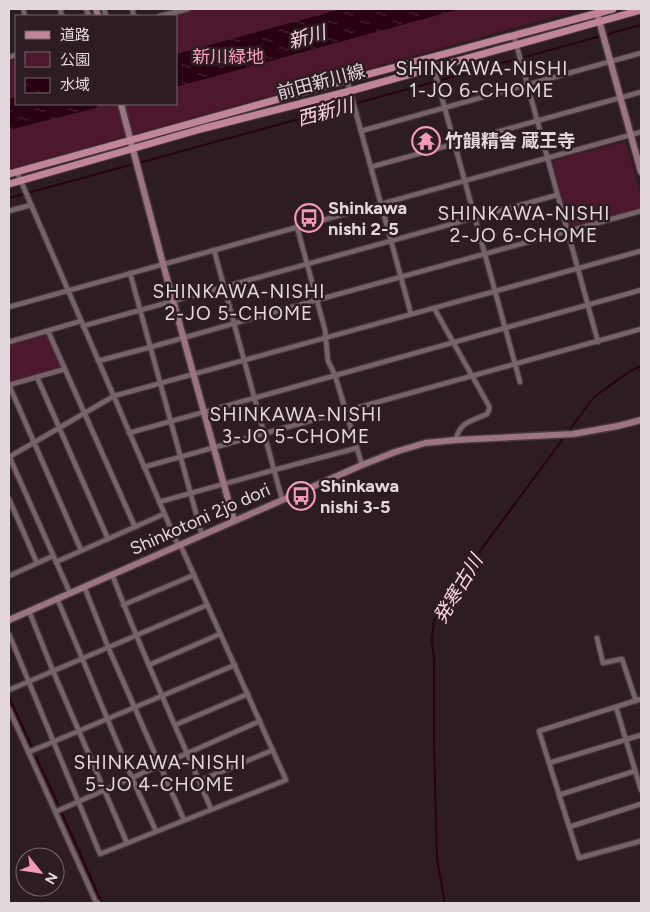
<svg xmlns="http://www.w3.org/2000/svg" width="650" height="912" font-family="Figtree,'Noto Sans JP',sans-serif">
  <style>
    .green { fill: #4d182d }
    .water { fill: url(#water-ripples) }
    .lines { fill: none; stroke-linecap: round; stroke-linejoin: round }
    .stream { stroke: #290112; stroke-width: 2 }
    .street-casing { stroke: #46393d; stroke-width: 7 }
    .secondary-casing { stroke: #46393d; stroke-width: 9 }
    .primary-casing { stroke: #46393d; stroke-width: 9 }
    .street { stroke: #766268; stroke-width: 4.5 }
    .secondary { stroke: #9c7480; stroke-width: 6 }
    .primary { stroke: #c18599; stroke-width: 7 }
    .labels { text-anchor: middle; dominant-baseline: central; stroke-width: 5; stroke-linejoin: round; paint-order: stroke }
    .park-label { font-size: 18px; fill: #fe9ebd; stroke: #2d1d22 }
    .street-label { font-size: 18px; fill: #e2d7da; stroke: #2d1d22 }
    .poi-label { font-size: 18px; font-weight: bold; fill: #e2d7da; stroke: #2d1d22; text-anchor: start }
    .water-label { font-size: 19px; font-style: italic; fill: #fdd4e0; stroke: #2d1d22 }
    .neighbourhood-label { font-size: 19px; letter-spacing: 1px; fill: #e2d7da; stroke: #2d1d22 }
  </style>
  <defs>
    <pattern id="water-ripples" width="26" height="14" patternUnits="userSpaceOnUse" patternTransform="scale(1.25)"><rect width="26" height="14" fill="#290112"/><path d="M2 4q2-2 4 0t4 0M15 11q2-2 4 0t4 0" fill="none" stroke="#482534"/></pattern>
  </defs>
  <rect width="100%" height="100%" fill="#2d1d22"/>
  <g class="green">
    <path d="M197 9H581L9 169V62L16 60V104H176V16H169Z"/>
    <path d="M623 142 626 143 641 198V208L572 226 570 225 553 162 555 160Z"/>
    <path d="M45 335 47 336 60 365 59 367 12 381 9 380V345Z"/>
  </g>
  <g class="water">
    <path d="M341 9H460L176 87V54Z"/>
    <path d="M16 97V104H99L96 108 9 130V99Z"/>
  </g>
  <g class="lines">
    <g class="stream">
      <path d="M139 163 641 25"/>
      <path d="M9 198 134 164"/>
      <path d="M568 432 594 397 630 371 641 366"/>
      <path d="M9 697 32 747"/>
      <path d="M36 757 58 804"/>
      <path d="M62 813 101 901"/>
      <path d="M445 903 437 859 434 743V659L432 640 434 621 445 600 457 582 565 436"/>
    </g>
    <defs>
      <g id="street">
        <path d="M23 9 25 16"/>
        <path d="M60 9 62 16"/>
        <path d="M86 9 89 16"/>
        <path d="M104 9 106 16"/>
        <path d="M132 9 134 16"/>
        <path d="M160 16 188 9"/>
        <path d="M514 36 598 342"/>
        <path d="M9 57 16 55"/>
        <path d="M431 58 520 382"/>
        <path d="M347 80 411 314"/>
        <path d="M361 131 641 53"/>
        <path d="M371 167 641 92"/>
        <path d="M17 172 178 545"/>
        <path d="M9 211 31 205"/>
        <path d="M297 227 325 330 328 361 335 375 362 465"/>
        <path d="M214 250 282 499"/>
        <path d="M130 273 202 535"/>
        <path d="M9 307 641 132"/>
        <path d="M434 308 489 406V410L487 414C472 421 459 422 456 440"/>
        <path d="M83 326 557 195"/>
        <path d="M48 331 135 527"/>
        <path d="M9 342 81 321"/>
        <path d="M98 361 151 347 317 300 641 211"/>
        <path d="M65 369 9 385 81 550"/>
        <path d="M37 377 108 539"/>
        <path d="M129 433 641 290"/>
        <path d="M9 456 70 593"/>
        <path d="M9 457 114 396 641 251"/>
        <path d="M144 467 641 329"/>
        <path d="M9 499 37 563"/>
        <path d="M159 502 274 470 357 448"/>
        <path d="M56 562 164 514"/>
        <path d="M112 574C142 654 178 731 211 809"/>
        <path d="M9 576 53 556"/>
        <path d="M84 586 108 647 184 820"/>
        <path d="M57 598 132 778 156 831"/>
        <path d="M123 605 194 575"/>
        <path d="M29 611 53 671 127 843"/>
        <path d="M9 634 100 854 286 780 180 544"/>
        <path d="M597 638 603 663 622 659 636 701"/>
        <path d="M149 665 220 634"/>
        <path d="M9 690 207 605"/>
        <path d="M641 699 539 731 579 858 641 841"/>
        <path d="M616 707 641 790"/>
        <path d="M9 709 95 900 98 903"/>
        <path d="M175 725 248 694"/>
        <path d="M29 752 235 665"/>
        <path d="M549 763 641 735"/>
        <path d="M199 781 273 750"/>
        <path d="M559 795 635 771"/>
        <path d="M55 812 260 721"/>
        <path d="M569 827 641 804"/>
      </g>
      <g id="secondary">
        <path d="M96 9 98 16"/>
        <path d="M597 13 641 172"/>
        <path d="M121 104 163 264 234 521"/>
        <path d="M9 620 362 465 395 452 425 443 456 440 573 434 618 426 641 420"/>
      </g>
      <g id="primary">
        <path d="M9 174 347 80 613 9"/>
        <path d="M9 184 201 129 350 91 641 10"/>
      </g>
    </defs>
    <use href="#street" class="street-casing"/>
    <use href="#secondary" class="secondary-casing"/>
    <use href="#primary" class="primary-casing"/>
    <use href="#street" class="street"/>
    <use href="#secondary" class="secondary"/>
    <use href="#primary" class="primary"/>
  </g>
  <defs>
    <symbol id="temple-ring" viewBox="-11 -11 22 22"><circle r="9.5" fill="#2d1d22" stroke="#f09ab6" stroke-width="1.5"/><path d="M0-6L5-2H3V0L6.5 2.5H4V6H1.5V3h-3V6H-4V2.5H-6.5L-3 0V-2H-5Z" fill="#f09ab6"/></symbol>
    <symbol id="bus-ring" viewBox="-11 -11 22 22"><circle r="9.5" fill="#2d1d22" stroke="#f09ab6" stroke-width="1.5"/><path d="M-5-6H5V4H4V6H2V4H-2V6H-4V4H-5ZM-3.5-4V0h7V-4ZM-3.5 1.2v1.5H-2V1.2ZM2 1.2v1.5H3.5V1.2Z" fill="#f09ab6"/></symbol>
  </defs>
  <g fill-rule="evenodd">
    <use href="#temple-ring" x="410" y="125" width="32" height="32"/>
    <use href="#bus-ring" x="293" y="202" width="32" height="32"/>
    <use href="#bus-ring" x="285" y="480" width="32" height="32"/>
  </g>
  <g class="labels">
    <g class="park-label">
      <text x="228" y="57">新川緑地</text>
    </g>
    <g class="street-label">
      <text transform="translate(321 82) rotate(-15)">前田新川線</text>
      <text transform="translate(200 519) rotate(-24)">Shinkotoni 2jo dori</text>
    </g>
    <g class="poi-label">
      <text x="445" y="141">竹韻精舎 蔵王寺</text>
      <text x="328" y="208">Shinkawa<tspan x="328" dy="21">nishi 2-5</tspan></text>
      <text x="320" y="486">Shinkawa<tspan x="320" dy="21">nishi 3-5</tspan></text>
    </g>
    <g class="water-label">
      <text transform="translate(307 37) rotate(-16)">新川</text>
      <text transform="translate(325 112) rotate(-15)">西新川</text>
      <text transform="translate(458 589) rotate(-59)">発寒古川</text>
    </g>
    <g class="neighbourhood-label">
      <text x="482" y="68">SHINKAWA-NISHI<tspan x="482" dy="22">1-JO 6-CHOME</tspan></text>
      <text x="524" y="213">SHINKAWA-NISHI<tspan x="524" dy="22">2-JO 6-CHOME</tspan></text>
      <text x="239" y="291">SHINKAWA-NISHI<tspan x="239" dy="22">2-JO 5-CHOME</tspan></text>
      <text x="296" y="414">SHINKAWA-NISHI<tspan x="296" dy="22">3-JO 5-CHOME</tspan></text>
      <text x="160" y="762">SHINKAWA-NISHI<tspan x="160" dy="22">5-JO 4-CHOME</tspan></text>
    </g>
  </g>
  <rect width="650" height="912" fill="none" stroke="#e2d7da" stroke-width="20"/>
  <rect x="15" y="15" width="162" height="90" fill="#2d1d22" stroke="#75676c"/>
  <rect x="25" y="31" width="25" height="8" fill="#c18599" stroke="#75676c"/>
  <text x="60" y="40" font-size="15" fill="#e2d7da">道路</text>
  <rect x="25" y="52" width="25" height="15" fill="#4d182d" stroke="#75676c"/>
  <text x="60" y="65" font-size="15" fill="#e2d7da">公園</text>
  <rect x="25" y="78" width="25" height="15" fill="url(#water-ripples)" stroke="#75676c"/>
  <text x="60" y="90" font-size="15" fill="#e2d7da">水域</text>
  <g transform="translate(40 872) rotate(120)"><circle r="24" fill="#2d1d22" stroke="#75676c"/>
  <path d="M0-4L9 19L0 12L-9 19Z" fill="#f09ab6"/>
  <text y="-8" font-size="14" font-weight="bold" text-anchor="middle" fill="#e2d7da">N</text>
  </g>
</svg>
